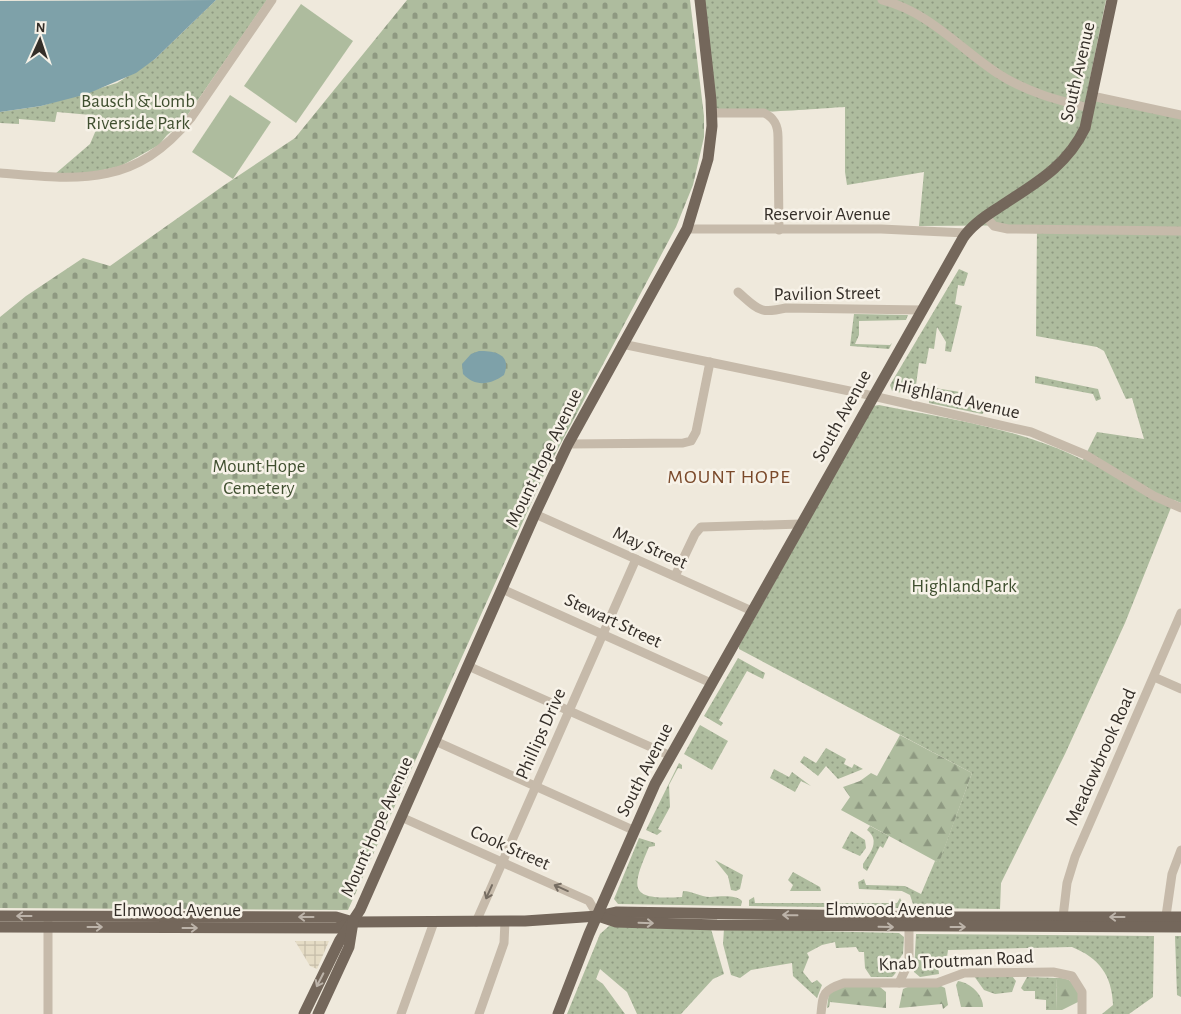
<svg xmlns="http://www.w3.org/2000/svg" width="1181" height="1014" font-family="'Alegreya Sans',sans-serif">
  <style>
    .grass { fill: url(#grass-dots) }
    .forest { fill: url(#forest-firs) }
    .cemetery { fill: url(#cemetery-stones) }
    .garden { fill: #aebc9e }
    .plaza { fill: url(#plaza-grid) }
    .water { fill: #7ea1a9 }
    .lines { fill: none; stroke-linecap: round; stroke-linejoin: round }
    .minor { stroke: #c6baaa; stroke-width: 9 }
    .major { stroke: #74675b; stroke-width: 11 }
    .oneway { stroke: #766d62 }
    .oneway2 { stroke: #bcb3a9 }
    .labels { text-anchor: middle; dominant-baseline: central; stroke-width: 5; stroke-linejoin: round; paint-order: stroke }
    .street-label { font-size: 19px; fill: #342e28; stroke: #f7f2e8 }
    .park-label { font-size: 19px; fill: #3f4f2f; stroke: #f7f2e8 }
    .neighbourhood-label { font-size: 20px; letter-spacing: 1px; fill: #7a492a; stroke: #f7f2e8 }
  </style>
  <defs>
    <pattern id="grass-dots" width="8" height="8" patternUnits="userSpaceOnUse" patternTransform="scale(1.25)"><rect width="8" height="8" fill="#aebc9e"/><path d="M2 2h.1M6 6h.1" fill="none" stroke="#8e9981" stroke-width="1.8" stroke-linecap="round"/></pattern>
    <pattern id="forest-firs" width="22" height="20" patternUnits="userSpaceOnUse" patternTransform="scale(1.25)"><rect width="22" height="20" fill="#aebc9e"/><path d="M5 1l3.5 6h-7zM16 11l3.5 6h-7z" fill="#8e9981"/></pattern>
    <pattern id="cemetery-stones" width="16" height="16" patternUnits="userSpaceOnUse" patternTransform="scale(1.25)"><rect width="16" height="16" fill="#aebc9e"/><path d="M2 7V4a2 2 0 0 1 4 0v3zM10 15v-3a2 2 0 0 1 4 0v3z" fill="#8e9981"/></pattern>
    <pattern id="plaza-grid" width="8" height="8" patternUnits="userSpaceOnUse" patternTransform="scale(1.25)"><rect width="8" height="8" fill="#e5dcc5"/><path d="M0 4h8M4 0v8" fill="none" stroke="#c5bda9"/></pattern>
  </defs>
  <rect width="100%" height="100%" fill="#efe9dc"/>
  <g class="grass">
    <path d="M216 0H267L182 123 167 135 159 145 121 166 90 173 55 174 90 144 102 116 57 112 55 122 19 119V124L0 123V112L41 106 117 83 155 59Z"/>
    <path d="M704 0H1106L1086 98 1181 118V503L1174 500 1125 623 1065 754 1001 883 1000 909 917 908 914 907 910 895 902 891 859 889 858 882 864 879 866 885 905 886 921 894 935 861 939 862 972 773 739 649V646L873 406 879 405C949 419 1019 428 1083 460L1097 432 1144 439 1132 398 1126 399 1104 351 1097 347 1036 336 1037 225 919 226 924 172 847 185 845 172V107C823 108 730 117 716 108Z"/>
    <path d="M959 269 968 273 964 286 958 285 955 304 962 306 951 352 945 351 946 342 937 327 934 349 929 348 926 364 919 363 916 385 960 392 958 403 984 408 985 403 989 404V409L982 414 929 403V398L892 391 890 385Z"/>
    <path d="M854 314 908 315 906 320 859 321V335L855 344 890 345 892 343 889 349 850 346Z"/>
    <path d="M1035 376 1098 389 1101 399 1096 401 1093 394 1035 383Z"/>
    <path d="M738 658 765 673 763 679 747 671 719 720 723 723 721 726 704 716Z"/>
    <path d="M700 725 728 741 712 770 684 754Z"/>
    <path d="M826 748 846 759 844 764 852 768 854 764 863 769 838 779 826 766 818 776 800 762 804 756 816 763Z"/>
    <path d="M679 763 682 765V769L678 768 669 785 670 807 658 829 662 831 657 835 646 830Z"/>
    <path d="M774 769 789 777 792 772 811 786 801 781 795 792 770 778Z"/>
    <path d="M870 826 889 836 883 848 880 846 867 871 863 868V864C870 853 881 841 867 830Z"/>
    <path d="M851 831 865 840 866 848 860 856 842 848Z"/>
    <path d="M639 838 655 843V846L649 847C630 891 630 900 682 897L683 891C693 891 700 897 710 897 719 897 735 894 742 901L741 906 618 904 614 899Z"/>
    <path d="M715 860 743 875 740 889 736 891 731 890 728 876Z"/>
    <path d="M793 872 820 887 821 891H790L793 885 788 880Z"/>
    <path d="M754 897 755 903H897L900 898 904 906 900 908 749 906V900Z"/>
    <path d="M609 926 711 929 724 974 713 979 681 1014H637L627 992 600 969 596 979 603 984 625 1014H567L600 934Z"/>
    <path d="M724 929 899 933 904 937 903 954C896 961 901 970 892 977H871L865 968 864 952H859L856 947 836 948 835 942 822 945 807 953 809 957 803 972 812 983 817 980 822 985 817 998 793 976 792 963 751 970 740 978 731 975 723 944Z"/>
    <path d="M916 934 1154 936 1153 997 1129 1014H1102L1113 1005C1112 975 1099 958 1072 947L948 950 947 957 941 959 938 965 939 974 920 977 914 972Z"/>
    <path d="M1175 936H1181V997L1177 995Z"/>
    <path d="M974 976H1012L1016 981 1012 992 995 994 984 990Z"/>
    <path d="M1027 977 1057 978 1056 1010H1046V1000L1035 999V991H1024L1021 988Z"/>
  </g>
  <g class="forest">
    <path d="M900 735 972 773 939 863 841 810 850 797 843 787 860 781 871 773 877 776Z"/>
    <path d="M1057 978C1072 977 1078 986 1080 1001L1062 1010H1056Z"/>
    <path d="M958 981C971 983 983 995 983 1007H961L956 985Z"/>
    <path d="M910 986H941L945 988 948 1005 943 1009 942 1004 899 1008 903 989Z"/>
    <path d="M840 987H880L886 992V1008L830 1002 829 1007 827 1008 829 992Z"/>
  </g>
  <path class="cemetery" d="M407 0H690L704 116V137L693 185 676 227 543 477 348 910 0 908V317L26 296 83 258 110 266 223 186 295 138Z"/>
  <g class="garden">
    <path d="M301 4 353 41 296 123 244 86Z"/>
    <path d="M230 95 271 122 233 179 192 152Z"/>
  </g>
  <path class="plaza" d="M295 941H329L317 969 310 966Z"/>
  <g class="water">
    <path d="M216 0 155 59 136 73 87 94 41 106 0 112V1Z"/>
    <path d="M479 351C495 351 512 354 504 375 490 385 475 387 463 374L462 364 471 354Z"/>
  </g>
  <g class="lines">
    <g class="minor">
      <path d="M882 0C929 12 958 47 997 73 1026 92 1057 100 1089 108"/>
      <path d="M1092 96 1181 115"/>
      <path d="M712 113H764C775 118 778 126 778 137L779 230"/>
      <path d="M0 173C80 180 135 187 191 118L272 0"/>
      <path d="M985 216 994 226 1008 229 1181 231"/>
      <path d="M687 229H881L966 233"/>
      <path d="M738 292C759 310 759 314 786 308L922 310"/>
      <path d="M622 344 864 394 1031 432 1086 455 1154 496 1181 508"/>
      <path d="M568 444 683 443 691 441 696 432 710 362"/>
      <path d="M535 514 752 611"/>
      <path d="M675 576 695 534 701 527 801 524"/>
      <path d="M502 589 711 683"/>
      <path d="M468 666 671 756"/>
      <path d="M1154 677 1181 689"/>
      <path d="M435 741 633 830"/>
      <path d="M401 817 589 901 598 916"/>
      <path d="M1063 917 1067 883 1075 857 1181 613"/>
      <path d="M476 922 636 559"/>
      <path d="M1165 923 1172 874 1181 850"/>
      <path d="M899 983 909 962V920"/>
      <path d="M48 1014V922"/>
      <path d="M401 1014 434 922"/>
      <path d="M479 1014 504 943 505 921"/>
      <path d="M821 1014C823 993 823 990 844 983H937L964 973 1053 972 1072 976 1082 992V1014"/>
    </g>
    <g class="major">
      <path d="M0 916 336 917 353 922 525 921 598 916 616 912 936 917H1181"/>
      <path d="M598 916 616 922 717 925 1181 927"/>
      <path d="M0 927 338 928 352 923"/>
      <path d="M304 1014 340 940 360 910 535 514 568 444 687 229 708 159 712 126 711 100 700 0"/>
      <path d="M318 1014 349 947 353 922"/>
      <path d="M558 1014 589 934 655 784 963 238C971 226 985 216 998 208 1032 185 1066 168 1085 128L1112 0"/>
    </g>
  </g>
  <defs><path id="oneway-shaft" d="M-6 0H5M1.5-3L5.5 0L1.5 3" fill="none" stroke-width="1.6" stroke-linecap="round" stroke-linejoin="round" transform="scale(1.25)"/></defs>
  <g class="oneway">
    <use href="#oneway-shaft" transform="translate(561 888) rotate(-156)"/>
    <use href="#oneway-shaft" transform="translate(489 892) rotate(114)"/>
  </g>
  <g class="oneway2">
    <use href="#oneway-shaft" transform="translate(790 915) rotate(-179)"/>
    <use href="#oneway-shaft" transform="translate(24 916) rotate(-180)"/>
    <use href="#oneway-shaft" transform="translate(306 917) rotate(-180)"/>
    <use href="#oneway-shaft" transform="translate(1117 917) rotate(-180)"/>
    <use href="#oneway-shaft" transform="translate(646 923) rotate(2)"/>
    <use href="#oneway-shaft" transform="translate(95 927)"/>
    <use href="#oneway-shaft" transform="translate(886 927) rotate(1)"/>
    <use href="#oneway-shaft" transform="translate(958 927)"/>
    <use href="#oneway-shaft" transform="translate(190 928)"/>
    <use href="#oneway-shaft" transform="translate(320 980) rotate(117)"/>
  </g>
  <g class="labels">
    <g class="street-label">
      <text transform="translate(1078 72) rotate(-77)">South Avenue</text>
      <text x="827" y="214">Reservoir Avenue</text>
      <text transform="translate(827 294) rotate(-1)">Pavilion Street</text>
      <text transform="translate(957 399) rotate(13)">Highland Avenue</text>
      <text transform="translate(842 416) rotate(-61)">South Avenue</text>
      <text transform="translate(544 458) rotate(-64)">Mount Hope Avenue</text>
      <text transform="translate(650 548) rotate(24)">May Street</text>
      <text transform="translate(613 621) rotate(25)">Stewart Street</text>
      <text transform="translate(541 734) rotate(-66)">Phillips Drive</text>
      <text transform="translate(1101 757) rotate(-66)">Meadowbrook Road</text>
      <text transform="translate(645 770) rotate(-63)">South Avenue</text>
      <text transform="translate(377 827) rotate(-66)">Mount Hope Avenue</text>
      <text transform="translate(510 848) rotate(24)">Cook Street</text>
      <text x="889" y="909">Elmwood Avenue</text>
      <text x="177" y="910">Elmwood Avenue</text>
      <text transform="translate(956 961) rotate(-3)">Knab Troutman Road</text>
    </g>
    <g class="park-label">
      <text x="138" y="101">Bausch &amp; Lomb<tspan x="138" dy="22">Riverside Park</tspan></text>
      <text x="259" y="466">Mount Hope<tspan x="259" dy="22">Cemetery</tspan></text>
      <text x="964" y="586">Highland Park</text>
    </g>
    <g class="neighbourhood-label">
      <text x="729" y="477">MOUNT HOPE</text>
    </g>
  </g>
  <g transform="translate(40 40) rotate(3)" stroke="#f7f2e8" stroke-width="4" paint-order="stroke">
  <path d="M0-4L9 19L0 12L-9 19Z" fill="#342e28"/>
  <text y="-8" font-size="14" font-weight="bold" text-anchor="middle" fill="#342e28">N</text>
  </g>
</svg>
